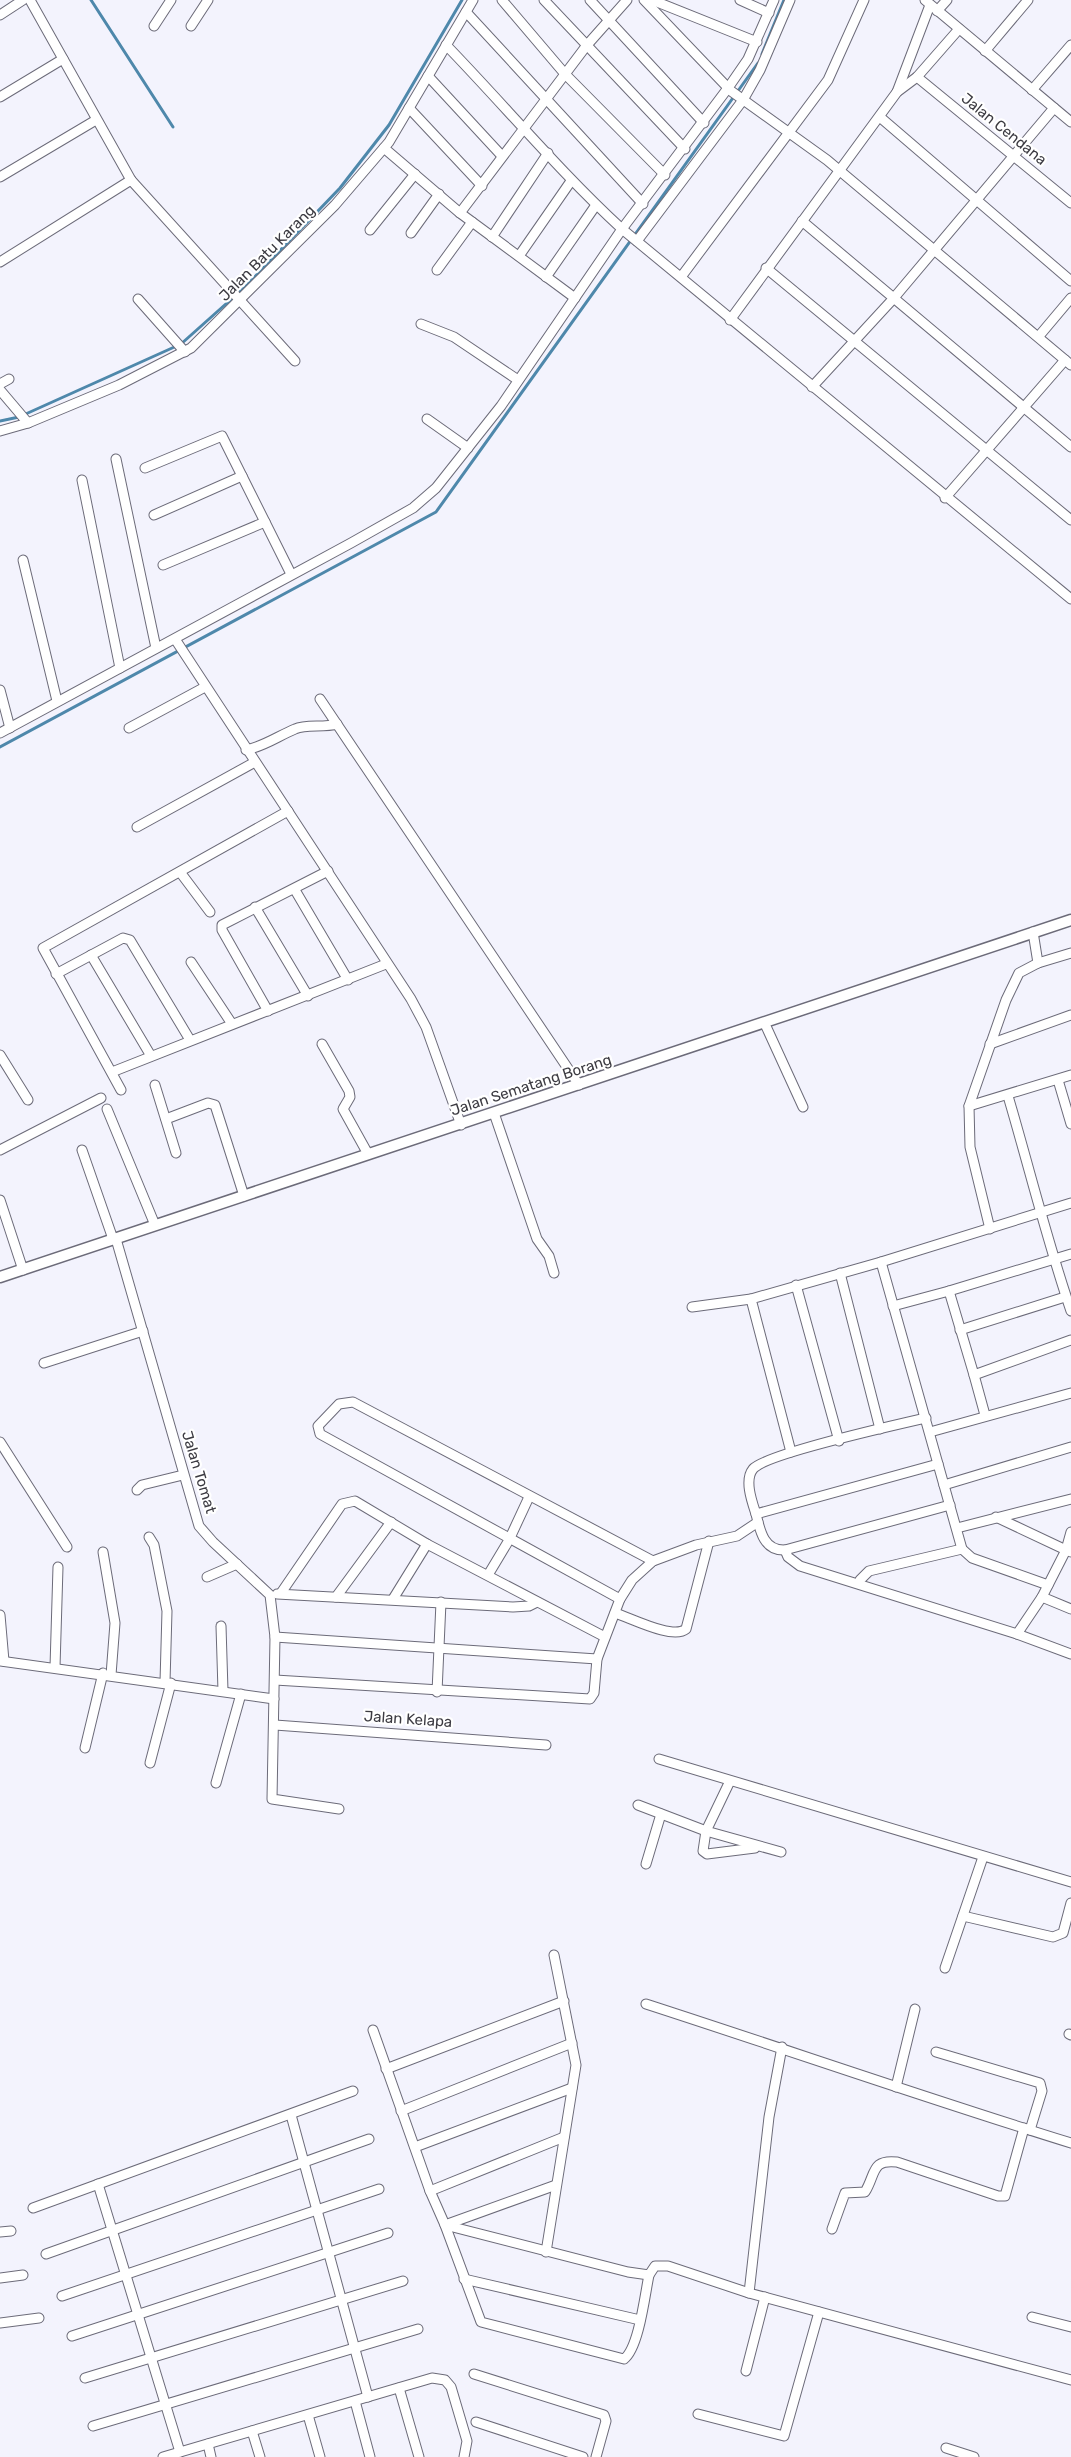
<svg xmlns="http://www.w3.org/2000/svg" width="1071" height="2457" font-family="Rubik,sans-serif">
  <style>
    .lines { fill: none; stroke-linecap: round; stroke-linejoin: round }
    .stream { stroke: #4e88ab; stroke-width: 3 }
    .minor-casing { stroke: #6c6b79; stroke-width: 11 }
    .tertiary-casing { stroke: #6c6b79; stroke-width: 13 }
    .minor { stroke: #fff; stroke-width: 9 }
    .tertiary { stroke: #fff; stroke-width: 10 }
    .labels { text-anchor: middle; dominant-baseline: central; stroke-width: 4.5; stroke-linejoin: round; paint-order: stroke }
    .street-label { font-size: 15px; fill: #3c3b42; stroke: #fff }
  </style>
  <rect width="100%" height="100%" fill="#f3f3fd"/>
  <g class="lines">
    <g class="stream">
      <path d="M91 0 173 127"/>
      <path d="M762 54 784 0"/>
      <path d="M0 421 19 417 181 344 246 286 340 188 389 125 462 0"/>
      <path d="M0 747 436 512 758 63"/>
    </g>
    <defs>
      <g id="minor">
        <path d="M30 0 131 180"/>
        <path d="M502 0 565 74 665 175"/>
        <path d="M544 0 685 149"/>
        <path d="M590 0 704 123"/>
        <path d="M644 0 731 91 827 160 1071 365"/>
        <path d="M652 0 757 42"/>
        <path d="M740 0 769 13"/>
        <path d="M925 0 1071 122"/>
        <path d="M937 11 947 0"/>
        <path d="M466 12 643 204"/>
        <path d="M0 15 23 0"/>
        <path d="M154 26 171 0"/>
        <path d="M191 26 208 0"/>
        <path d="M446 45C505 106 560 172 622 229L1071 599"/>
        <path d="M985 51 1028 0"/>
        <path d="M428 76 502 156"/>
        <path d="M917 77 1071 203"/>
        <path d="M1032 90 1071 45"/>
        <path d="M897 92 930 5"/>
        <path d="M0 97 63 59"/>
        <path d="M409 108 482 186"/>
        <path d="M881 118 1071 281"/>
        <path d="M384 148 460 213 575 298"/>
        <path d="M0 177 96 120"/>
        <path d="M460 213 587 45 627 0"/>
        <path d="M802 221 1071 447"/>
        <path d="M370 230 415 174"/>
        <path d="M411 233 439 194"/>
        <path d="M492 237 548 153"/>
        <path d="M637 241 743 100 760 70 790 0"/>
        <path d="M519 256 571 181"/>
        <path d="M0 262 131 180 295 361"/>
        <path d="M766 268 1071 520"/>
        <path d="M437 270 472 222"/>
        <path d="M546 277 596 205"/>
        <path d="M681 277 828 80 864 0"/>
        <path d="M138 299 185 352"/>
        <path d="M730 320 897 92 917 77 959 29"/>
        <path d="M421 324 454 337 518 380"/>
        <path d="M1039 336 1071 298"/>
        <path d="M0 384 9 379"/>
        <path d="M812 387 893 299 1054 108"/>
        <path d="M0 390 28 423"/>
        <path d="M427 419 468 448"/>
        <path d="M0 431 28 423 119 385 191 348 335 205 389 142 473 0"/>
        <path d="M116 459 156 648"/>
        <path d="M145 468 222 436 291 574"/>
        <path d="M82 480 120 668"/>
        <path d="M945 498 1065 360"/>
        <path d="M154 515 242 476"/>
        <path d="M23 560 57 701"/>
        <path d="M163 565 265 522"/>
        <path d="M175 639 411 999 426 1027 461 1125"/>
        <path d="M0 690 10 728"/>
        <path d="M320 699 579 1085"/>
        <path d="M129 728 205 687"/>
        <path d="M0 733 351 543 413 508 436 488 501 406 622 229 728 88 748 59 774 0"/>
        <path d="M246 750C265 746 278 736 295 729 306 724 324 728 337 724"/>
        <path d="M137 827 255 762"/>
        <path d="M180 872 210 912"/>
        <path d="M295 890 348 980"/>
        <path d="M255 907 308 996"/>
        <path d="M1033 932 1038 963"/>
        <path d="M91 955 151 1056"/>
        <path d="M191 962 232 1024"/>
        <path d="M56 974 123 938 130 940 190 1040"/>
        <path d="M268 1011 222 930V925L328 871"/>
        <path d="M765 1024 803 1107"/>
        <path d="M322 1044 349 1091 350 1097 343 1109 368 1154"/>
        <path d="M990 1044 1071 1015"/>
        <path d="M0 1055 28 1100"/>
        <path d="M112 1072 386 964"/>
        <path d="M1058 1080 1071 1124"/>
        <path d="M155 1085 176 1153"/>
        <path d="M121 1090 43 948 288 811"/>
        <path d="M1008 1096C1029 1167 1047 1241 1071 1311"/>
        <path d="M969 1106 1071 1075"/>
        <path d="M107 1109 155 1225"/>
        <path d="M494 1113 537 1239 549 1256 554 1273"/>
        <path d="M166 1119 208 1103 215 1105 244 1196"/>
        <path d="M0 1150 101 1098"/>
        <path d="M82 1150 113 1239"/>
        <path d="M0 1200 23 1270"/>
        <path d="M990 1229 970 1147 969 1106 1006 1000 1019 973 1038 963 1071 953"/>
        <path d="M116 1239 199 1526 213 1542 270 1595 275 1637 272 1799 339 1809"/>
        <path d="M1071 1254 949 1291 974 1375 1071 1340"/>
        <path d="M840 1273 880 1429"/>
        <path d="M796 1285 839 1441"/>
        <path d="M893 1306 949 1291"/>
        <path d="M692 1307 751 1299"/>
        <path d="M960 1330 1065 1297"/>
        <path d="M44 1363 143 1331"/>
        <path d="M974 1375 985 1415"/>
        <path d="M930 1432 1071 1393"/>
        <path d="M0 1442 67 1547"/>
        <path d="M791 1452 751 1299 881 1262"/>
        <path d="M944 1485 1071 1447"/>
        <path d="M137 1490 142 1485 183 1475"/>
        <path d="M950 1505 785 1550 788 1557 800 1566 1017 1634"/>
        <path d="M756 1514C752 1502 744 1480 753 1469 765 1454 900 1424 926 1418"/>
        <path d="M996 1517 1066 1550 1042 1597 1017 1634 1071 1654"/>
        <path d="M957 1528 1071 1499"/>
        <path d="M1071 1532 1066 1550 1071 1552"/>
        <path d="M149 1537 154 1545 167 1611 165 1682"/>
        <path d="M785 1550C764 1551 760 1531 756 1514L938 1464"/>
        <path d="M103 1552 115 1623 111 1675"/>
        <path d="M488 1575 509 1540 529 1497"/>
        <path d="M207 1577 237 1564"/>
        <path d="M860 1584V1580L869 1571 962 1549"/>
        <path d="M1048 1585 972 1558 962 1549 881 1262 1071 1203"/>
        <path d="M281 1593 342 1504 355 1501 427 1544 605 1637"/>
        <path d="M277 1594 513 1607 529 1606 537 1602"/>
        <path d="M336 1597 391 1522"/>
        <path d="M1042 1597 1071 1609"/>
        <path d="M393 1599 427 1544"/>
        <path d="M620 1599 320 1434 318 1426 339 1404 353 1402 653 1561"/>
        <path d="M615 1613C631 1618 673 1640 686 1629L709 1541"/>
        <path d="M0 1615 4 1661"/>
        <path d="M221 1626 223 1691"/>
        <path d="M275 1637 597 1659"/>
        <path d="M0 1661 274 1699"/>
        <path d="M55 1667 58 1567"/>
        <path d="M275 1680 590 1699 594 1693 597 1659 620 1599 632 1580 653 1561 696 1545 737 1536 758 1522"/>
        <path d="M437 1692 441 1602"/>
        <path d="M275 1725 546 1745"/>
        <path d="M85 1748 103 1673"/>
        <path d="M659 1759 1071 1882"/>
        <path d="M150 1763 171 1683"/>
        <path d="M730 1781 706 1831 703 1851 707 1854 755 1848"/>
        <path d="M216 1783 241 1694"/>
        <path d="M638 1805 706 1831 781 1852"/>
        <path d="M646 1864 661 1814"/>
        <path d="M963 1916 1053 1937 1063 1933 1071 1903"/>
        <path d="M945 1968 983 1857"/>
        <path d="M646 2004C788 2050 929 2099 1071 2143"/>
        <path d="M373 2030 430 2191 445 2225 628 2272 649 2275 655 2266H668L749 2293"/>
        <path d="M1069 2034 1071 2035"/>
        <path d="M782 2047 769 2117 749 2293 1071 2380"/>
        <path d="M936 2052 1040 2083 1042 2091 1030 2130"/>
        <path d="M386 2069 564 2001"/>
        <path d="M896 2087 915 2009"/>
        <path d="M401 2111 572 2043"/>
        <path d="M291 2115 368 2397"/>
        <path d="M415 2147 572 2088"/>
        <path d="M98 2184 180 2452"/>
        <path d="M556 2185 445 2225 481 2322 624 2359C639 2348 645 2294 649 2275"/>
        <path d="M430 2191 564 2137"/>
        <path d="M33 2208 353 2091"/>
        <path d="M832 2229 845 2193 865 2192C876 2174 871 2159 897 2162L998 2196H1005L1024 2128"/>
        <path d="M0 2232 11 2231"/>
        <path d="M546 2252 576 2065 554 1955"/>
        <path d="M46 2254 369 2139"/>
        <path d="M0 2278 23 2275"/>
        <path d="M464 2279 640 2320"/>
        <path d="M62 2296 379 2189"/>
        <path d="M1032 2317 1071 2327"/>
        <path d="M0 2323 39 2318"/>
        <path d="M72 2336 388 2233"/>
        <path d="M746 2371 765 2297"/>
        <path d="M474 2374 604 2415 606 2421 596 2457"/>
        <path d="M85 2378 403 2281"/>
        <path d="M399 2388 419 2457"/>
        <path d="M355 2401 370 2457"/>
        <path d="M698 2414 784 2436 819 2312"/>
        <path d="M308 2415 320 2457"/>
        <path d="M476 2422 583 2457"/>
        <path d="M93 2426 418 2329"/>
        <path d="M252 2431 260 2457"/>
        <path d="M208 2444 211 2457"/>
        <path d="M946 2448 974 2457"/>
        <path d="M163 2457 432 2378 445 2380 451 2387 467 2441 464 2457"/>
      </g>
      <path id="tertiary" d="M0 1277 1071 920"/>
    </defs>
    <use href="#minor" class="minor-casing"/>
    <use href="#tertiary" class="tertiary-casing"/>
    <use href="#minor" class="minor"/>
    <use href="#tertiary" class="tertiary"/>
  </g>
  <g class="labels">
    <g class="street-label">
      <text transform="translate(1004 129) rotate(39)">Jalan Cendana</text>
      <text transform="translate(267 253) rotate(-45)">Jalan Batu Karang</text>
      <text transform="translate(531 1085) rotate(-18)">Jalan Sematang Borang</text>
      <text transform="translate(199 1472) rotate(73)">Jalan Tomat</text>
      <text transform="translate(408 1719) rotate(4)">Jalan Kelapa</text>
    </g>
  </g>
</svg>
